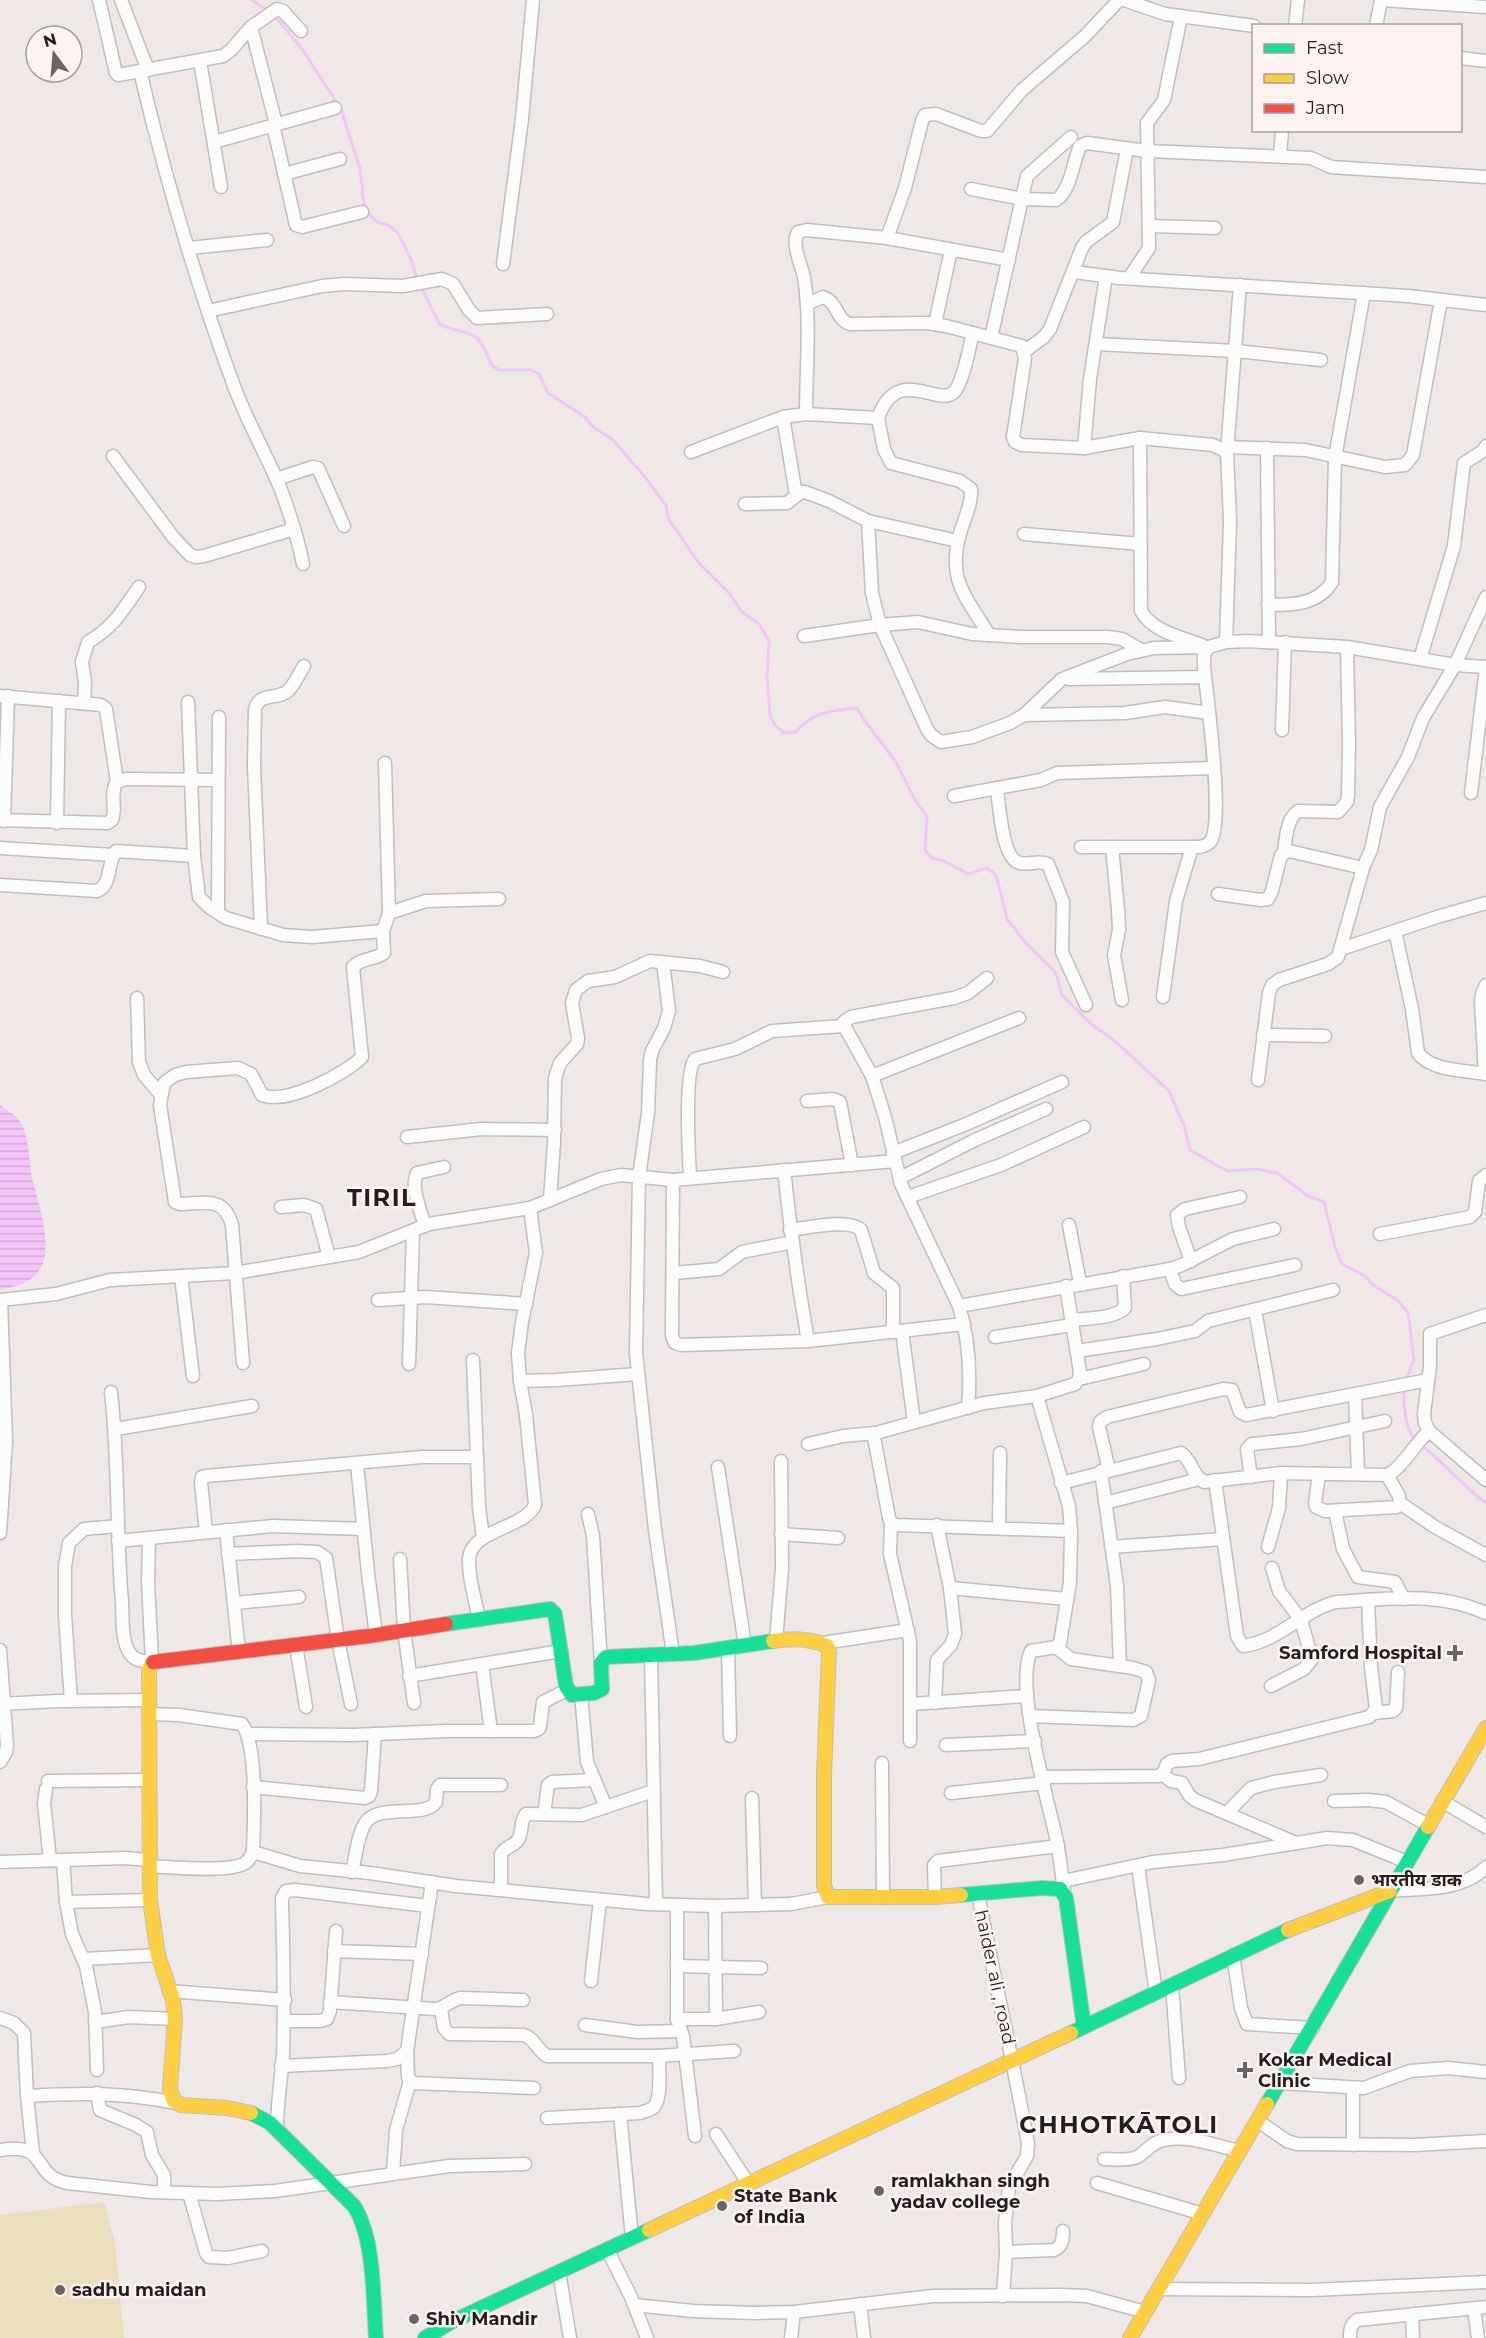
<svg xmlns="http://www.w3.org/2000/svg" width="1486" height="2338" font-family="Montserrat,'Noto Sans Devanagari',sans-serif">
  <style>
    .green { fill: #ebdebc }
    .water { fill: url(#water-rules) }
    .lines { fill: none; stroke-linecap: round; stroke-linejoin: round }
    .stream { stroke: #f3c6f7; stroke-width: 3 }
    .street-casing { stroke: #c3bebd; stroke-width: 15 }
    .fast-casing { stroke: #c3bebd; stroke-width: 16 }
    .slow-casing { stroke: #c3bebd; stroke-width: 16 }
    .jam-casing { stroke: #c3bebd; stroke-width: 16 }
    .street { stroke: #fcfcfb; stroke-width: 12 }
    .fast { stroke: #16e098; stroke-width: 14 }
    .slow { stroke: #ffcf43; stroke-width: 14 }
    .jam { stroke: #f24e42; stroke-width: 14 }
    .poi-dot { fill: #6a6565; stroke: #fff3f2; stroke-width: 2 }
    .labels { text-anchor: middle; dominant-baseline: central; stroke-width: 5; stroke-linejoin: round; paint-order: stroke }
    .poi-label { font-size: 18px; font-weight: bold; fill: #231f1f; stroke: #fff3f2; text-anchor: start }
    .street-label { font-size: 18px; fill: #231f1f; stroke: #fff3f2 }
    .district-label { font-size: 24px; font-weight: bold; letter-spacing: 1.5px; fill: #231f1f; stroke: #fff3f2 }
  </style>
  <defs>
    <pattern id="water-rules" width="6" height="5" patternUnits="userSpaceOnUse" patternTransform="scale(1.5)"><rect width="6" height="5" fill="#f3c6f7"/><path d="M0 2.5h6" fill="none" stroke="#d0aad3"/></pattern>
  </defs>
  <rect width="100%" height="100%" fill="#eee8e7"/>
  <path class="green" d="M104 2202 115 2243 124 2338H0V2215Z"/>
  <path class="water" d="M0 1105C7 1110 16 1115 21 1123 29 1139 29 1156 31 1173 36 1197 55 1246 40 1269 32 1283 15 1287 0 1289Z"/>
  <g class="lines">
    <g class="stream">
      <path d="M252 0 268 11"/>
      <path d="M274 15 302 49 341 109 360 169 364 204 368 213 377 222 390 226 398 233 411 259 417 279"/>
      <path d="M420 285 440 325C475 337 476 327 492 366L500 370H531L539 374 548 393 585 417 593 427 612 439 646 478 666 506 669 520 699 563 729 593 742 612 759 624 765 634 769 641 767 676 770 715 775 725 784 733 796 732C811 712 834 710 857 708L864 720 896 762 914 798 927 817 925 850 932 858 944 861 968 874 987 868 995 874 998 882 1007 919 1024 941 1056 973 1062 995 1091 1024 1116 1042 1169 1091 1184 1126 1190 1150 1227 1171 1256 1169 1278 1173 1306 1195 1324 1202 1335 1247 1342 1264 1365 1276 1372 1284 1397 1300 1408 1312 1414 1360 1406 1380"/>
      <path d="M1405 1387C1402 1406 1405 1424 1415 1441"/>
      <path d="M1421 1445C1444 1462 1462 1486 1486 1503"/>
    </g>
    <defs>
      <g id="street">
        <path d="M99 0 116 73 118 75 223 56 231 50 251 27 277 9 283 11 301 31"/>
        <path d="M121 0 148 70"/>
        <path d="M1124 0 1165 14 1254 26"/>
        <path d="M1381 0 1486 7"/>
        <path d="M1295 26 1298 0"/>
        <path d="M1376 26 1381 0"/>
        <path d="M251 27 276 124"/>
        <path d="M1460 58 1486 61"/>
        <path d="M200 61 221 187"/>
        <path d="M140 71C165 177 196 283 234 386 247 422 267 455 281 490 290 514 298 539 303 564"/>
        <path d="M273 125 296 225 302 227 362 212"/>
        <path d="M214 142 335 108"/>
        <path d="M1280 156 1282 130"/>
        <path d="M284 174 340 159"/>
        <path d="M971 189 1023 199 1056 200C1071 191 1073 161 1080 146L1087 143 1147 151 1311 158 1331 167 1486 177"/>
        <path d="M1150 226 1215 228"/>
        <path d="M887 238 905 188 922 121 925 115 936 114 981 131H987L1022 90 1085 36 1119 0"/>
        <path d="M189 248 267 240"/>
        <path d="M503 264 522 119 533 0"/>
        <path d="M1074 272 1120 278 1408 296 1486 305"/>
        <path d="M1129 278 1149 248 1147 123 1164 100 1181 17"/>
        <path d="M807 304 823 297C839 303 835 319 850 324L927 323 946 326 1022 346 1025 358 1013 437 1015 442 1022 445 1084 448 1140 438 1213 445 1227 452 1230 521 1226 642"/>
        <path d="M208 311 322 286 344 284 403 286 442 279 453 284 469 310 477 318 547 314"/>
        <path d="M935 324 951 250"/>
        <path d="M991 338 1027 176 1071 137"/>
        <path d="M1096 344 1236 351 1321 360"/>
        <path d="M1025 351 1044 337 1050 329 1082 248 1086 242 1113 222 1127 149"/>
        <path d="M806 414C806 369 811 322 804 277 801 264 791 244 798 232L807 230 887 238 1009 260"/>
        <path d="M783 417 796 495"/>
        <path d="M878 418C898 362 940 410 955 391 964 379 969 348 973 333"/>
        <path d="M1140 438 1141 611C1153 632 1181 637 1202 645"/>
        <path d="M1227 447 1305 450 1385 467 1405 465 1413 455 1441 300"/>
        <path d="M1084 448 1090 379 1106 276"/>
        <path d="M1267 448 1269 642"/>
        <path d="M691 452 783 417 806 414 878 418 884 449 891 463 960 481 971 489C972 503 965 518 961 530 946 579 965 595 989 635"/>
        <path d="M1227 452 1240 285"/>
        <path d="M113 456 173 537 190 555 196 557 204 556 294 529"/>
        <path d="M276 479 313 467 318 468 344 526"/>
        <path d="M745 504 787 503 801 492H805L829 501 868 521 958 541"/>
        <path d="M868 521 872 593 880 625 927 729 931 735 941 742 972 737 1010 723 1024 715 1062 679 1127 654 1154 648 1209 647"/>
        <path d="M1024 534 1140 544"/>
        <path d="M1486 597 1455 665 1486 667"/>
        <path d="M1268 605C1292 605 1318 605 1332 582L1335 458 1364 293"/>
        <path d="M804 636 880 625 918 622 972 634 1022 637H1108L1122 639 1141 650"/>
        <path d="M1420 659 1454 546 1464 463 1483 451 1486 446"/>
        <path d="M1069 679 1205 677"/>
        <path d="M0 696 101 705 106 709 117 782"/>
        <path d="M188 702 194 856 199 897 209 907 226 918 283 935 312 937 383 931"/>
        <path d="M84 703 85 682 82 662 88 642C113 628 123 610 139 587"/>
        <path d="M1024 715 1125 713 1165 707 1209 713"/>
        <path d="M1282 730 1285 642"/>
        <path d="M385 763 389 913"/>
        <path d="M997 788C999 804 1002 860 1020 863 1030 865 1038 860 1048 864L1063 902 1062 952 1086 1005"/>
        <path d="M1471 793 1486 668"/>
        <path d="M954 796 1041 780 1057 773 1214 768"/>
        <path d="M0 820 107 823 112 820C117 807 109 793 117 782L126 779 218 780"/>
        <path d="M4 821 8 696"/>
        <path d="M57 823 59 701"/>
        <path d="M1081 847H1199C1204 846 1208 845 1211 841 1224 819 1207 698 1204 667V654L1209 647 1226 642 1248 641 1347 647 1455 665 1423 718 1408 757 1380 807 1371 850 1363 868 1338 957 1328 964 1279 980 1272 985 1269 993 1258 1080"/>
        <path d="M1112 847 1118 910 1119 930 1114 955 1122 1000"/>
        <path d="M0 848 113 855"/>
        <path d="M1284 852C1286 839 1286 820 1298 811L1338 812 1347 802 1348 795 1349 744 1347 647"/>
        <path d="M0 885 97 891C112 885 107 863 116 851L194 856"/>
        <path d="M1218 894 1261 900 1268 899 1272 891 1281 855 1289 851 1363 868"/>
        <path d="M218 913 219 717"/>
        <path d="M261 929 254 766 255 709C259 692 277 700 288 691 294 685 299 674 304 666"/>
        <path d="M1395 931 1412 1009 1418 1053C1431 1071 1465 1070 1486 1074"/>
        <path d="M1341 949 1437 917 1486 903"/>
        <path d="M663 962 669 1011 664 1028 652 1051 650 1060 648 1113 639 1177 636 1353 655 1530 673 1654"/>
        <path d="M1163 997 1176 901 1192 847"/>
        <path d="M137 998 139 1062 144 1075 161 1095"/>
        <path d="M1263 1035 1325 1036"/>
        <path d="M1485 1074 1481 1003 1482 994 1486 985"/>
        <path d="M872 1076 1019 1018"/>
        <path d="M807 1101 833 1099 840 1102 852 1165"/>
        <path d="M407 1137 482 1129 555 1130"/>
        <path d="M893 1153 964 1125 1062 1082"/>
        <path d="M784 1170C790 1227 798 1284 808 1341"/>
        <path d="M690 1178C689 1157 684 1072 695 1059L735 1049 772 1031 844 1026"/>
        <path d="M900 1178 975 1140 1046 1109"/>
        <path d="M673 1180 672 1336 675 1343 681 1345 808 1341 964 1324"/>
        <path d="M908 1197 1001 1165 1084 1127"/>
        <path d="M550 1200 554 1142 555 1078 560 1063 577 1044 578 1038 572 1003 576 990 588 981 615 977 650 961 700 966 723 972"/>
        <path d="M281 1207 304 1205 316 1209 329 1257"/>
        <path d="M1069 1225 1080 1283"/>
        <path d="M425 1226C421 1211 410 1187 417 1173L444 1167"/>
        <path d="M790 1230C807 1228 849 1218 861 1230L874 1273 893 1288V1332"/>
        <path d="M1380 1234 1470 1217 1475 1212 1479 1181 1486 1175"/>
        <path d="M1191 1261 1179 1227 1177 1215 1185 1209 1240 1197"/>
        <path d="M1170 1269 1175 1284 1181 1289 1295 1265"/>
        <path d="M674 1273 719 1269 742 1252 793 1242"/>
        <path d="M181 1276 193 1376"/>
        <path d="M0 1300 56 1294 110 1280 235 1273 359 1252 429 1224 530 1208 601 1179 621 1175 673 1180 895 1161"/>
        <path d="M378 1300 426 1297 526 1304"/>
        <path d="M959 1306 1170 1269 1182 1265 1233 1239 1274 1229"/>
        <path d="M1255 1310 1273 1411"/>
        <path d="M1486 1315 1430 1334V1366L1424 1414 1425 1423 1429 1431 1486 1480"/>
        <path d="M1071 1320C1087 1318 1113 1319 1125 1308L1123 1276"/>
        <path d="M902 1331 914 1422"/>
        <path d="M995 1337 1072 1325"/>
        <path d="M1077 1351 1157 1339 1195 1331 1208 1321 1333 1290"/>
        <path d="M473 1360 479 1507 483 1538"/>
        <path d="M243 1363 232 1225C223 1195 205 1204 180 1204L175 1202 160 1105 164 1083 175 1075 186 1072 238 1068 251 1074 262 1095C286 1105 344 1075 362 1057L353 967C361 958 374 960 384 953L383 931 389 913 426 901 499 899"/>
        <path d="M409 1364 413 1231"/>
        <path d="M1079 1379 1144 1364"/>
        <path d="M520 1381 557 1380 638 1374"/>
        <path d="M111 1392C119 1462 116 1532 122 1602 123 1617 121 1639 129 1652 134 1661 143 1661 152 1662L148 1582 149 1538"/>
        <path d="M1355 1394 1358 1474"/>
        <path d="M1037 1396 984 1403 876 1433 874 1437 889 1518 891 1523 896 1525 1071 1531"/>
        <path d="M968 1408C971 1373 969 1339 959 1306L901 1184 885 1117 872 1076 846 1029 844 1022 851 1017 954 998 968 993 987 978"/>
        <path d="M116 1429 252 1406"/>
        <path d="M808 1444 843 1436 876 1433"/>
        <path d="M357 1464 368 1573 376 1635"/>
        <path d="M718 1467 745 1645"/>
        <path d="M1109 1470 1099 1427 1100 1422 1107 1417 1223 1389 1232 1390 1240 1412 1246 1415 1428 1380"/>
        <path d="M1101 1471 1117 1586 1120 1666"/>
        <path d="M1319 1474 1315 1503 1316 1507 1325 1511 1397 1507 1400 1503 1399 1496 1387 1475"/>
        <path d="M1251 1477 1247 1449 1252 1444 1301 1439 1385 1421"/>
        <path d="M1215 1480 1237 1636 1243 1646C1278 1642 1303 1610 1336 1602 1387 1599 1438 1591 1486 1613"/>
        <path d="M1061 1483 1181 1453C1192 1460 1192 1476 1204 1482L1281 1473 1387 1475C1401 1470 1416 1442 1429 1431"/>
        <path d="M1105 1503 1199 1479"/>
        <path d="M1400 1503 1435 1527 1486 1555"/>
        <path d="M1335 1511 1343 1549 1358 1577 1395 1582 1404 1599"/>
        <path d="M588 1514 593 1536 601 1663"/>
        <path d="M891 1523 890 1554 910 1641V1741"/>
        <path d="M999 1527 1000 1453"/>
        <path d="M226 1530 239 1652"/>
        <path d="M206 1532 201 1482 202 1477 206 1476 422 1457H477"/>
        <path d="M0 1533 6 1442 1 1300"/>
        <path d="M781 1534 838 1538"/>
        <path d="M118 1541 273 1526 363 1529"/>
        <path d="M1111 1547 1223 1539"/>
        <path d="M1268 1547 1279 1508 1281 1473"/>
        <path d="M228 1554 297 1551 317 1552 326 1558 338 1640 351 1704"/>
        <path d="M400 1559 404 1630 414 1703"/>
        <path d="M950 1588 1067 1599"/>
        <path d="M234 1603 299 1597"/>
        <path d="M479 1620C476 1601 468 1579 469 1559 470 1529 528 1528 535 1504L526 1415 520 1381 518 1353 522 1322 536 1253 530 1208"/>
        <path d="M776 1641 782 1568 781 1461"/>
        <path d="M823 1643 908 1630"/>
        <path d="M296 1645 306 1707"/>
        <path d="M728 1648 730 1736"/>
        <path d="M0 1650 7 1745 6 1752 0 1762"/>
        <path d="M651 1654 656 1904"/>
        <path d="M482 1664 491 1731"/>
        <path d="M409 1676 561 1651"/>
        <path d="M1271 1686 1304 1669 1312 1659 1301 1620 1279 1591 1272 1568"/>
        <path d="M581 1694 587 1762 606 1807"/>
        <path d="M71 1701 65 1615V1566L69 1543 84 1529 118 1526"/>
        <path d="M935 1703 937 1660 951 1645 955 1634 950 1588 937 1525"/>
        <path d="M0 1704 58 1701 149 1700"/>
        <path d="M911 1704 1026 1696"/>
        <path d="M1374 1713 1393 1711 1396 1708 1398 1672"/>
        <path d="M1030 1716 1133 1720 1141 1716 1149 1680 1146 1672 1133 1668 1071 1659 1056 1647"/>
        <path d="M247 1734 353 1735 446 1731H534L539 1729 540 1726 543 1702 567 1690"/>
        <path d="M946 1745 1035 1741"/>
        <path d="M882 1763 883 1898"/>
        <path d="M1162 1774 1171 1781 1182 1783 1189 1795 1195 1800 1296 1843"/>
        <path d="M1043 1777 1159 1776 1164 1772 1167 1764 1172 1761 1199 1759 1369 1717 1376 1709 1371 1667 1368 1600"/>
        <path d="M48 1781 149 1780"/>
        <path d="M253 1787 365 1798 369 1796 371 1791 375 1734"/>
        <path d="M46 1789 44 1803 50 1860"/>
        <path d="M951 1793 1044 1783"/>
        <path d="M752 1798 755 1905"/>
        <path d="M1334 1801 1368 1800 1386 1802 1428 1825"/>
        <path d="M1442 1801 1486 1827"/>
        <path d="M1227 1813 1251 1788 1274 1782 1321 1775"/>
        <path d="M544 1814 548 1785 552 1782 594 1780"/>
        <path d="M253 1852 300 1866 370 1873 456 1886 647 1904 715 1906 791 1904 828 1897"/>
        <path d="M63 1860 66 1902 72 1934 86 1966 95 2012 97 2070"/>
        <path d="M0 1862 125 1858 149 1860"/>
        <path d="M149 1866C169 1867 230 1873 245 1863 250 1860 251 1856 253 1852 254 1823 258 1746 242 1724L179 1715 149 1714"/>
        <path d="M1138 1866 1156 1993"/>
        <path d="M352 1872C356 1857 357 1835 366 1822 380 1803 425 1819 436 1802L437 1789 440 1785H501"/>
        <path d="M1063 1881 1153 1862 1223 1855 1327 1838 1353 1840 1407 1862"/>
        <path d="M501 1890V1854C505 1846 516 1846 519 1838 523 1829 520 1821 526 1814L582 1815 653 1791"/>
        <path d="M1390 1891C1423 1888 1461 1892 1486 1867"/>
        <path d="M1064 1892C1062 1875 1060 1858 1057 1842 1048 1799 1014 1687 1031 1651L1056 1647 1060 1643 1070 1582 1071 1531 1069 1506 1037 1396 1075 1384 1079 1379 1080 1372 1066 1286"/>
        <path d="M978 1894C994 1977 1013 2060 1028 2144L1027 2156 1009 2187 1005 2223 1006 2252 1003 2296"/>
        <path d="M935 1897 934 1865 938 1861 1058 1846"/>
        <path d="M66 1902 150 1900"/>
        <path d="M677 1905V2019L683 2036 695 2136"/>
        <path d="M715 1906 716 2019"/>
        <path d="M334 1951 422 1954"/>
        <path d="M1233 1955 1241 2008 1247 2024 1313 2028"/>
        <path d="M84 1959 158 1955"/>
        <path d="M677 1966 761 1968"/>
        <path d="M591 1981 600 1900"/>
        <path d="M1172 1985 1179 2078"/>
        <path d="M169 1991 285 2000"/>
        <path d="M330 2002 435 2009C446 2008 450 2000 461 1998L523 2000"/>
        <path d="M441 2009 444 2028 449 2034 524 2035C534 2038 538 2051 547 2056H659L734 2051"/>
        <path d="M0 2018 14 2023 24 2033 27 2096 33 2153"/>
        <path d="M677 2019H716L759 2012"/>
        <path d="M284 2021H320L327 2019 330 2011 336 1931"/>
        <path d="M95 2022 129 2017 175 2019"/>
        <path d="M585 2025 637 2032 681 2031"/>
        <path d="M407 2051 408 2077 413 2083 534 2088"/>
        <path d="M281 2066 387 2061 397 2059 407 2051 432 1882"/>
        <path d="M1280 2083 1364 2088 1410 2071 1448 2068 1486 2072"/>
        <path d="M97 2093 100 2110 136 2125 147 2132 152 2155 164 2175V2192"/>
        <path d="M27 2096C81 2093 122 2092 175 2103"/>
        <path d="M620 2114 632 2238"/>
        <path d="M547 2118 640 2113C645 2111 651 2110 654 2107 662 2098 659 2068 659 2056"/>
        <path d="M1258 2121 1287 2141 1297 2144 1415 2145 1486 2141"/>
        <path d="M277 2129C277 2104 281 2080 283 2055 285 2003 283 1950 282 1898L286 1891 295 1890 428 1906"/>
        <path d="M716 2134 748 2183"/>
        <path d="M1353 2145V2088"/>
        <path d="M0 2150C50 2142 30 2175 67 2183L151 2192 217 2194 275 2191 449 2166 525 2164"/>
        <path d="M1104 2159C1114 2159 1129 2161 1137 2157 1146 2152 1150 2144 1160 2141 1185 2133 1216 2146 1240 2151"/>
        <path d="M393 2173 396 2130 410 2081"/>
        <path d="M1097 2183 1203 2214"/>
        <path d="M189 2193 206 2253 209 2257 228 2258 262 2251"/>
        <path d="M607 2249 631 2297 647 2338"/>
        <path d="M1006 2252 1054 2250C1062 2246 1063 2241 1063 2231"/>
        <path d="M559 2272 570 2338"/>
        <path d="M1158 2289 1312 2290 1486 2282"/>
        <path d="M860 2304 864 2338"/>
        <path d="M634 2305 693 2311 754 2313 794 2312 933 2296 1062 2295 1087 2296 1145 2312"/>
        <path d="M1474 2309 1478 2338"/>
        <path d="M1412 2315 1413 2338"/>
        <path d="M791 2338 794 2312"/>
        <path d="M1350 2338C1350 2330 1350 2325 1357 2320L1486 2307"/>
      </g>
      <g id="fast">
        <path d="M446 1624 550 1609 555 1614 566 1686 572 1695 594 1693 602 1689 601 1663 606 1657 694 1653 773 1641"/>
        <path d="M961 1895 1042 1888 1060 1889 1066 1898 1084 2027"/>
        <path d="M1071 2033 1288 1930"/>
        <path d="M1267 2104 1428 1827"/>
        <path d="M251 2113 270 2123 354 2206C375 2239 373 2299 376 2338"/>
        <path d="M425 2338 453 2321 649 2230"/>
      </g>
      <g id="slow">
        <path d="M773 1641C792 1638 809 1638 827 1646L829 1652 824 1775V1885L828 1897H935L961 1895"/>
        <path d="M153 1662 149 1669 150 1900 158 1955 173 2000 175 2019 170 2089 174 2101 181 2105 227 2108 251 2113"/>
        <path d="M1428 1827 1486 1728"/>
        <path d="M1288 1930 1390 1891"/>
        <path d="M649 2230 1071 2033"/>
        <path d="M1130 2338 1267 2104"/>
      </g>
      <path id="jam" d="M153 1662 369 1636 446 1624"/>
    </defs>
    <use href="#street" class="street-casing"/>
    <use href="#fast" class="fast-casing"/>
    <use href="#slow" class="slow-casing"/>
    <use href="#jam" class="jam-casing"/>
    <use href="#street" class="street"/>
    <use href="#fast" class="fast"/>
    <use href="#slow" class="slow"/>
    <use href="#jam" class="jam"/>
  </g>
  <g class="poi-dot">
    <path d="M1452 1644h6v6h6v6h-6v6h-6v-6h-6v-6h6z"/>
    <circle cx="1359" cy="1880" r="6"/>
    <path d="M1242 2061h6v6h6v6h-6v6h-6v-6h-6v-6h6z"/>
    <circle cx="879" cy="2191" r="6"/>
    <circle cx="722" cy="2206" r="6"/>
    <circle cx="60" cy="2290" r="6"/>
    <circle cx="414" cy="2319" r="6"/>
  </g>
  <g class="labels">
    <g class="poi-label">
      <text x="1442" y="1653" text-anchor="end">Samford Hospital</text>
      <text x="1371" y="1880">भारतीय डाक</text>
      <text x="1258" y="2060">Kokar Medical<tspan x="1258" dy="21">Clinic</tspan></text>
      <text x="891" y="2181">ramlakhan singh<tspan x="891" dy="21">yadav college</tspan></text>
      <text x="734" y="2196">State Bank<tspan x="734" dy="21">of India</tspan></text>
      <text x="72" y="2290">sadhu maidan</text>
      <text x="426" y="2319">Shiv Mandir</text>
    </g>
    <g class="street-label">
      <text transform="translate(995 1977) rotate(78)">haider ali , road</text>
    </g>
    <g class="district-label">
      <text x="382" y="1197">TIRIL</text>
      <text x="1119" y="2124">CHHOTKĀTOLI</text>
    </g>
  </g>
  <rect x="1252" y="24" width="210" height="108" fill="#fff3f2" stroke="#a79e9e" stroke-width="1.5"/>
  <rect x="1264" y="44" width="30" height="9" fill="#16e098" stroke="#a79e9e" stroke-width="1.5"/>
  <text x="1306" y="54" font-size="18" fill="#231f1f">Fast</text>
  <rect x="1264" y="74" width="30" height="9" fill="#ffcf43" stroke="#a79e9e" stroke-width="1.5"/>
  <text x="1306" y="84" font-size="18" fill="#231f1f">Slow</text>
  <rect x="1264" y="104" width="30" height="9" fill="#f24e42" stroke="#a79e9e" stroke-width="1.5"/>
  <text x="1306" y="114" font-size="18" fill="#231f1f">Jam</text>
  <g transform="translate(54 54) rotate(344)"><circle r="28" fill="#fff3f2" stroke="#a79e9e" stroke-width="1.5"/>
  <path d="M0-4.5L10 22L0 15L-10 22Z" fill="#6a6565"/>
  <text y="-9" font-size="16" font-weight="bold" text-anchor="middle" fill="#231f1f">N</text>
  </g>
</svg>
